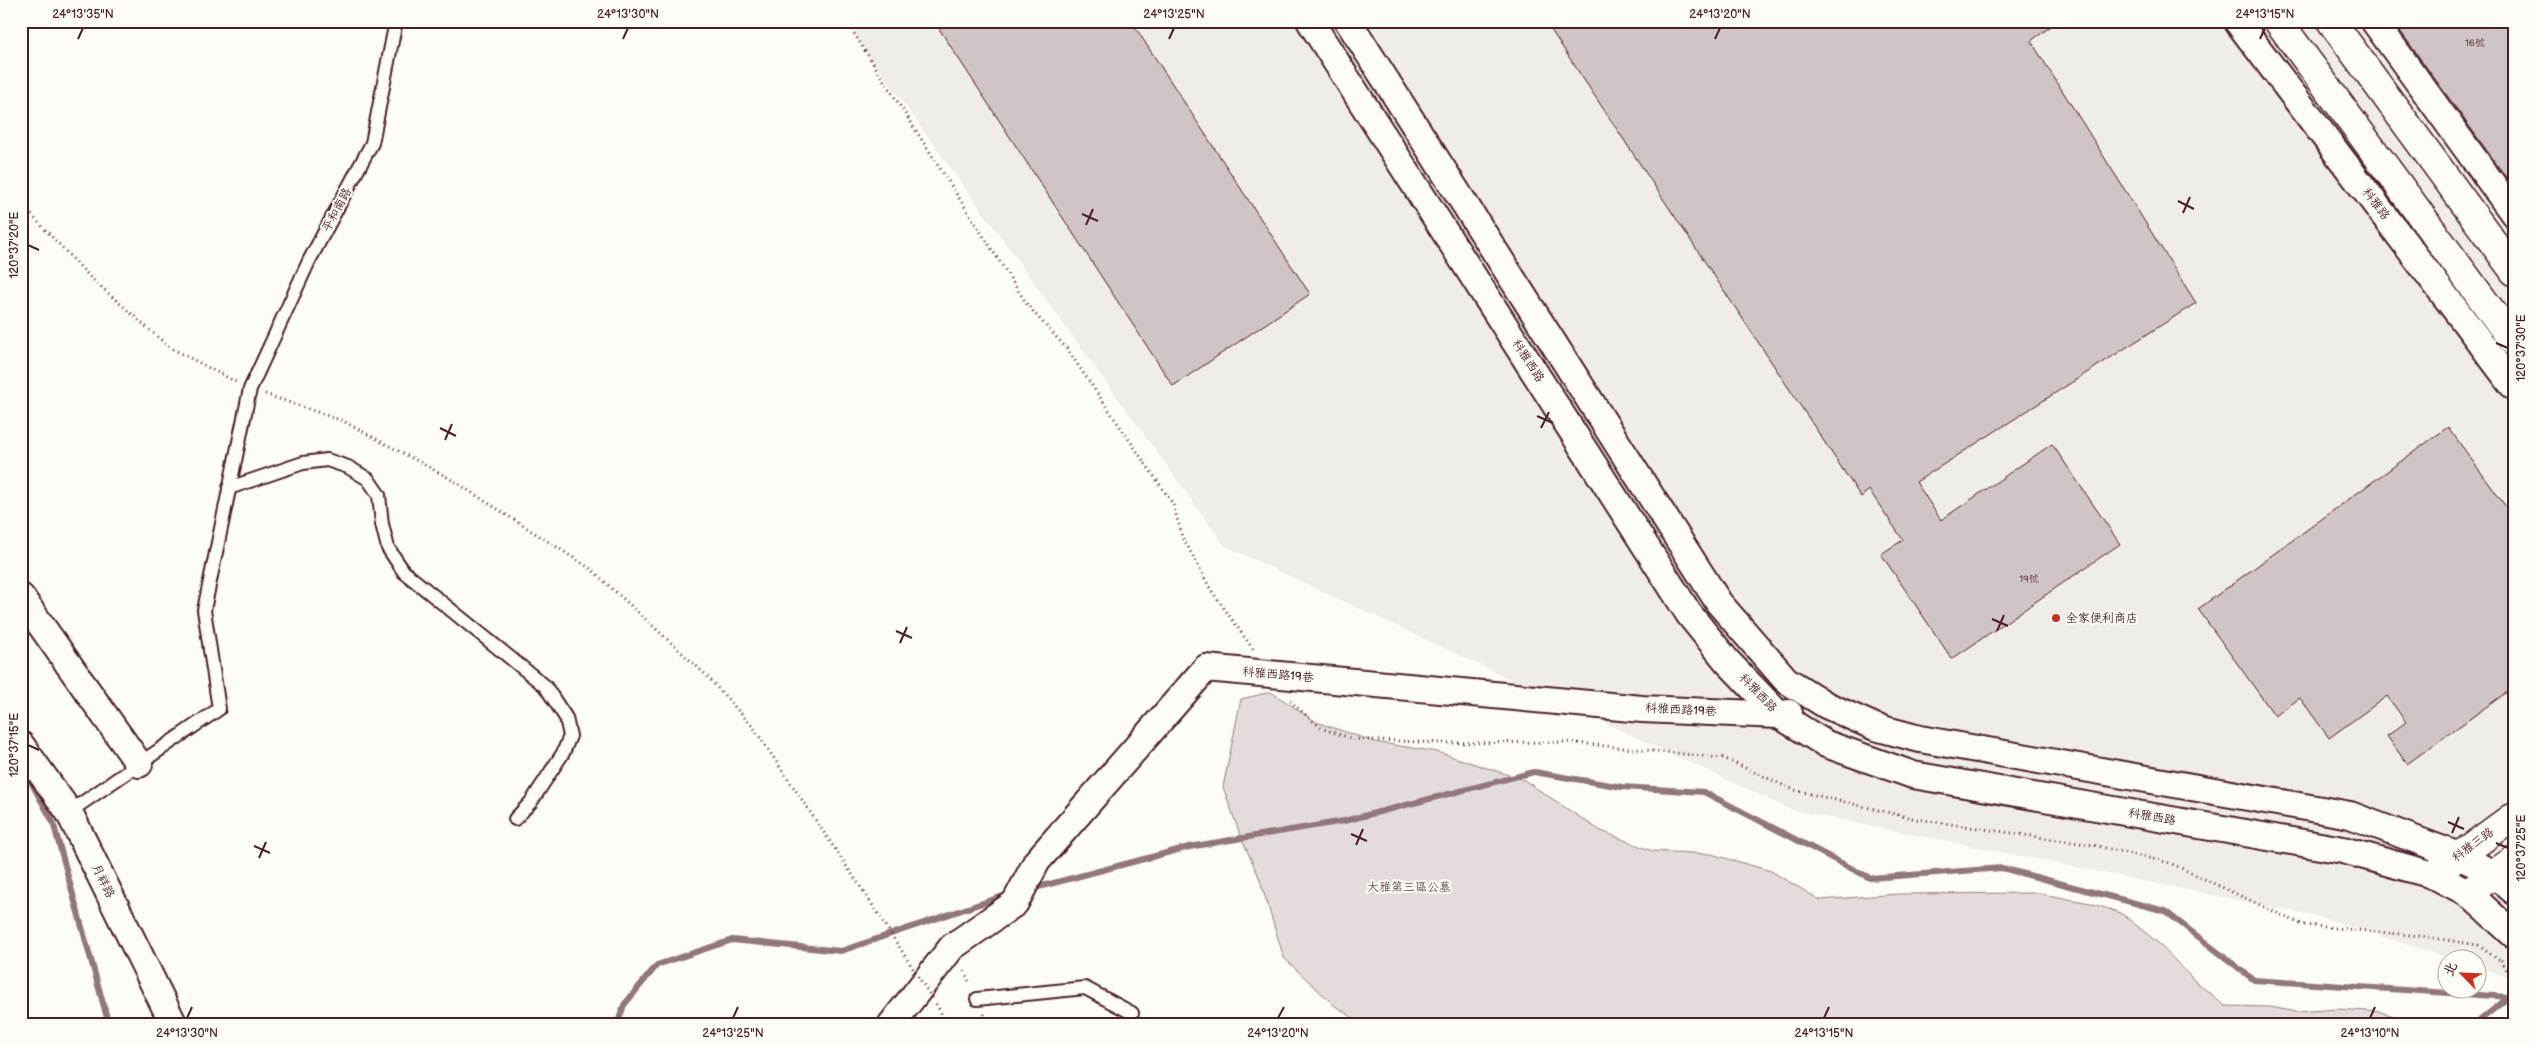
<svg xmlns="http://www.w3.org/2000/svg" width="2535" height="1046" font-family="'Balsamiq Sans','LXGW WenKai TC',sans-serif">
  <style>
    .built { fill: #f0ece8 }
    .green { fill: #e3dcda; stroke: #967e82 }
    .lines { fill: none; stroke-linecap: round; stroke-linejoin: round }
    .stream { stroke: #91777b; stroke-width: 6 }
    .building { fill: #d0c5c4; stroke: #4a1f2b }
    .service-casing { stroke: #4a1f2b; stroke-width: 16 }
    .minor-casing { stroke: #4a1f2b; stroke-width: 30 }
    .tertiary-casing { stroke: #4a1f2b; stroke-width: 31 }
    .path { stroke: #4a1f2b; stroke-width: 3; stroke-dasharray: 1 4; stroke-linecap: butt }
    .service { stroke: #fdfcf7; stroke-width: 12 }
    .minor { stroke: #fdfcf7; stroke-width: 26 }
    .tertiary { stroke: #fdfcf7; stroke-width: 28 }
    .path-bridge { stroke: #4a1f2b; stroke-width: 3; stroke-dasharray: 1 4; stroke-linecap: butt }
    .ticks { fill: none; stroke: #4a1f2b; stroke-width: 2 }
    .poi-dot { fill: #c8321e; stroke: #fdfcf7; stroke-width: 2 }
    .labels { text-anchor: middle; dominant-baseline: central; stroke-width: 4; stroke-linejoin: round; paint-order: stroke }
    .number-label { font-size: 10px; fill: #6c4851 }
    .street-label { font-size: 12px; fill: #4a1f2b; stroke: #fdfcf7 }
    .poi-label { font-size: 12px; fill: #4a1f2b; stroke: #fdfcf7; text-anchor: start }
    .park-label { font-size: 12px; fill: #704e57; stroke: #fdfcf7 }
    .neatline { fill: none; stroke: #4a1f2b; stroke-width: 2 }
    .ticks-label { font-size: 12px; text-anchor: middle; fill: #4a1f2b }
  </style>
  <rect width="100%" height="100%" fill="#fdfcf7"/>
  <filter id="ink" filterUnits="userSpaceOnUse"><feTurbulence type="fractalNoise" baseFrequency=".02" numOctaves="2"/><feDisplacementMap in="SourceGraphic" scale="10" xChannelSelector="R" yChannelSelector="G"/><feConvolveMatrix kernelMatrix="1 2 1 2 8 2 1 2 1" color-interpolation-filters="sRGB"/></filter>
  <g filter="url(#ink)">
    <path class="built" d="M844 21H2514V979L2478 967V958H2450L2317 916 1792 810 1225 546Z"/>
    <path class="green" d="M1271 692 1316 722 1375 742 1438 752 1524 780 1599 830 1652 851 1711 854 1771 871 1820 900 1898 894 2037 893 2090 903 2121 913 2157 942 2194 980 2225 1006 2270 1007 2297 1012 2338 1009 2381 1012 2424 1025H1364L1335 1006 1284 958 1259 877 1241 837 1223 787 1241 699Z"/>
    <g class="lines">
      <g class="stream">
        <path d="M26 773 53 822 109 1025"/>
        <path d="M1031 889 1189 847 1344 821 1534 772 1622 787 1704 792 1870 878 2002 868 2165 911 2254 980 2509 997"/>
        <path d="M617 1025 624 1005 657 965 732 940 841 951 1009 894"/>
        <path d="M2474 1025 2514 993"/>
      </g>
    </g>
    <g class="building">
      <path d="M934 21H1131L1310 294 1173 386Z"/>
      <path d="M1545 21H2058L2031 41 2196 303 1916 482 1941 520 2052 444 2120 544 1952 659 1881 554 1903 540 1869 490 1861 497Z"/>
      <path d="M2393 21H2514V188Z"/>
      <path d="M2448 427 2514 518V687L2407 764 2387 736 2406 722 2387 696 2329 738 2300 698 2275 716 2198 609Z"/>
    </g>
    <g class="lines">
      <defs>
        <g id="service">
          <path d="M229 488 303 463 327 460 348 467 368 479 379 495 382 524 388 548 404 572 545 686 566 718 570 736 563 753 531 802 515 819"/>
          <path d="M69 812 219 709 204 610 250 389 309 261 372 143 396 21"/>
          <path d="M977 999 1085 988 1132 1013"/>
        </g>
        <g id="minor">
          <path d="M1310 21 1689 614 1727 661 1779 715 1826 744 1913 775 2343 850 2433 875 2468 893 2514 935"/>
          <path d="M1348 21 1719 603 1786 680 1826 705 1875 727 1920 739 2350 815 2459 856 2494 874 2514 891"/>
          <path d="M2237 21 2514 387"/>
          <path d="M2374 21 2514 214"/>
          <path d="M21 597 139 764"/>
          <path d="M21 745 69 812 174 1025"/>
          <path d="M891 1025 952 947 1015 903 1037 861 1206 668 1642 709 1779 715 1789 713"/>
        </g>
        <g id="tertiary">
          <path d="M2278 21 2514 342"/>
          <path d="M2331 21 2514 271"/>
          <path d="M2433 875 2514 816"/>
          <path d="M2468 893 2514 860"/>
        </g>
      </defs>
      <use href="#service" class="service-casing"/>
      <use href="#minor" class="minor-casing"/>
      <use href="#tertiary" class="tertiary-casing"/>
      <g class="path">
        <path d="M846 21 1028 306 1067 349 1173 504 1182 536 1211 590 1253 649"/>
        <path d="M21 204 90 277 169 347 236 382"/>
        <path d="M265 394 343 421 449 478 591 569 706 675 753 727 864 892"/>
        <path d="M1290 701 1321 728 1353 739 1443 743 1566 742 1723 758 1794 790 1916 819 2093 845 2170 863 2303 925 2421 936 2478 945 2500 961"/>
        <path d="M2501 960 2514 982"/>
        <path d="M964 971 970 984"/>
        <path d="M936 1004 948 1025"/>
        <path d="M984 1014 990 1025"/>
      </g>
      <use href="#service" class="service"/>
      <use href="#minor" class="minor"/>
      <use href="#tertiary" class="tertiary"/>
      <path class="path-bridge" d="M864 892 932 998"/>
    </g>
  </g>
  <path class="ticks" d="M78 39 83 28M623 39 628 28M1169 39 1174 28M1715 39 1720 28M2260 39 2265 28M2178 201 2194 209M2183 213 2190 197M1082 214 1098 221M1086 225 1093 209M28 245 39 250M2496 343 2508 348M1537 416 1553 423M440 428 456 436M1541 428 1549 412M445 440 452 424M1992 619 2008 626M896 631 912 638M1997 631 2004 615M900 643 907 627M28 745 39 750M2448 822 2464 829M2452 833 2459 817M1351 834 1367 841M2496 843 2508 848M1356 845 1363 829M254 846 270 853M259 858 266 842M187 1018 192 1007M733 1018 738 1007M1278 1018 1284 1007M1824 1018 1829 1007M2370 1018 2375 1007"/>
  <circle class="poi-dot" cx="2056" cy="618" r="5"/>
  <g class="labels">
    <g class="number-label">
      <text x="2475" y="43">16號</text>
      <text x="2029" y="579">19號</text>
    </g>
    <g class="street-label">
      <text transform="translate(2376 204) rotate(53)">科雅路</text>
      <text transform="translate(337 210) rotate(-62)">平和南路</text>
      <text transform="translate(1528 361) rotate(57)">科雅西路</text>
      <text transform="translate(1278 675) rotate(5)">科雅西路19巷</text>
      <text transform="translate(1758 693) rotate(46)">科雅西路</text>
      <text transform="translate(1681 710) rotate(3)">科雅西路19巷</text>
      <text transform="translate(2152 817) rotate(10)">科雅西路</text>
      <text transform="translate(2473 845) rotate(-36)">科雅三路</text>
      <text transform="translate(103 881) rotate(64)">月祥路</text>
    </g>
    <g class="poi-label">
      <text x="2066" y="618">全家便利商店</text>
    </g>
    <g class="park-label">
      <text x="1409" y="887">大雅第三區公墓</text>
    </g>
  </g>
  <rect width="2535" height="1046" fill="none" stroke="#fdfcf7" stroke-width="55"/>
  <g transform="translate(2462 974) rotate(294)"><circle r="24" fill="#fdfcf7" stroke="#b5a4a5"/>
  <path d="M0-4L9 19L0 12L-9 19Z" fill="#c8321e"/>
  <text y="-8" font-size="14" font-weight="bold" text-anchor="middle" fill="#4a1f2b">北</text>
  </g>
  <rect x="28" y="28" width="2480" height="990" class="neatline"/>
  <g class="ticks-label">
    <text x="83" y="18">24°13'35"N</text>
    <text x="628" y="18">24°13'30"N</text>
    <text x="1174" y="18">24°13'25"N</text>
    <text x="1720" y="18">24°13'20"N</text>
    <text x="2265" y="18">24°13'15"N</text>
    <text transform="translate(14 245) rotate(-90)" y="4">120°37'20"E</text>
    <text transform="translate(2521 348) rotate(-90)" y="4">120°37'30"E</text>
    <text transform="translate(14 745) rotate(-90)" y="4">120°37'15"E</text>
    <text transform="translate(2521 848) rotate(-90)" y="4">120°37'25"E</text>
    <text x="187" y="1037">24°13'30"N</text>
    <text x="733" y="1037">24°13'25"N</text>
    <text x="1278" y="1037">24°13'20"N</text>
    <text x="1824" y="1037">24°13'15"N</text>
    <text x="2370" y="1037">24°13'10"N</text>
  </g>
</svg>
